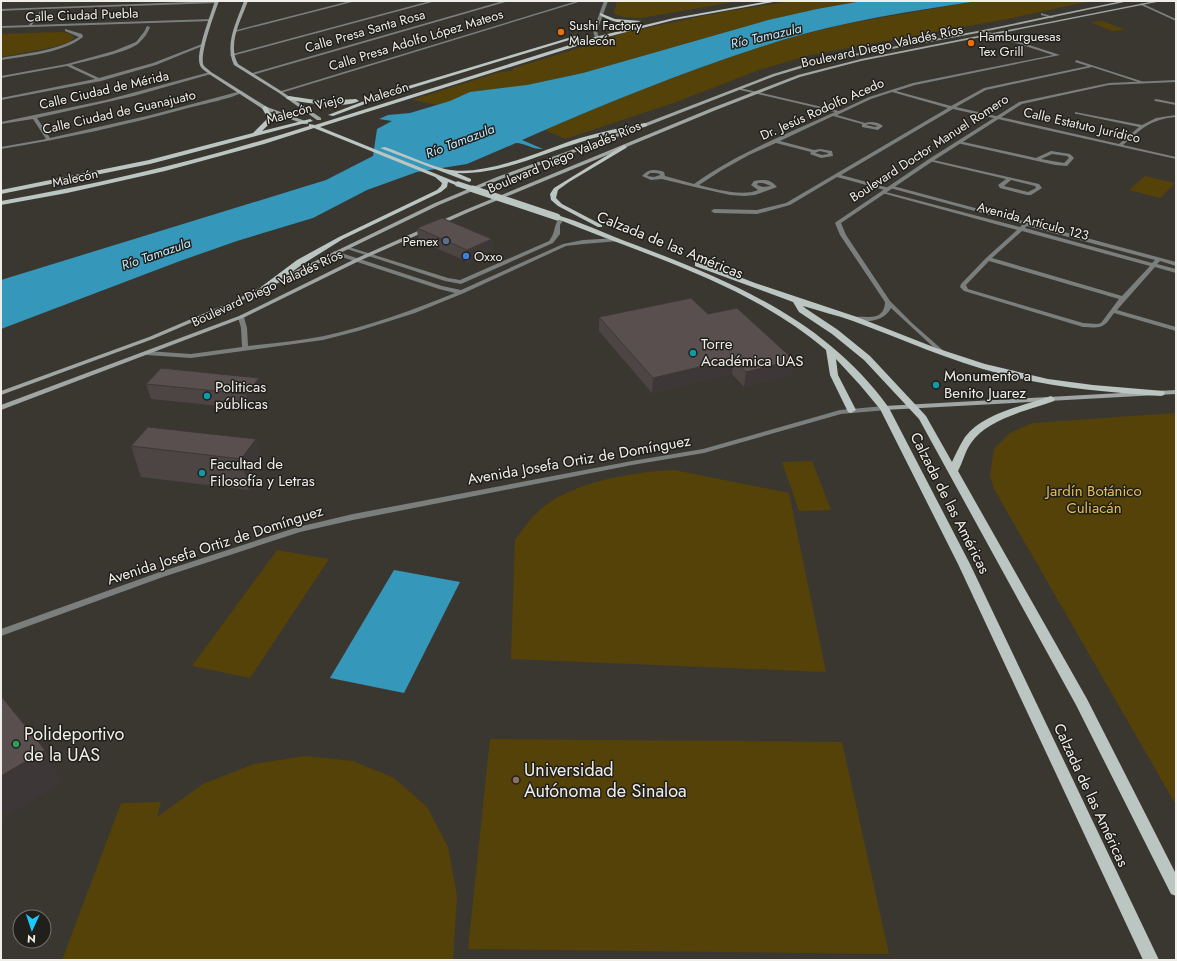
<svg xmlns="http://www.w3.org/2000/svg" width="1177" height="961" font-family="Jost,sans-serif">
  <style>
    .green { fill: #554208 }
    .water { fill: #3597ba }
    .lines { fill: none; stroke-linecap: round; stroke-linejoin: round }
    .pedestrian { fill: #7a7f7d; fill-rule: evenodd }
    .minor { fill: #7a7f7d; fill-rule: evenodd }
    .tertiary { fill: #7a7f7d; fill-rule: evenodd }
    .secondary { fill: #9fa6a3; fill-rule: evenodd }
    .primary { fill: #bbc5c1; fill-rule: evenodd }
    .primary-bridge-far1 { stroke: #bbc5c1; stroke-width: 5.5 }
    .primary-bridge { stroke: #bbc5c1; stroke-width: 7 }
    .wall { fill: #4d4444 }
    .shaded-wall { fill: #3e3737 }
    .building { fill: #594f4f; stroke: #3e3737 }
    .food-dot { fill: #e8710a; stroke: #201f1b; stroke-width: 1.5 }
    .service-dot { fill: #5c6f8a; stroke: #201f1b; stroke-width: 1.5 }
    .shop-dot { fill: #3f7fe0; stroke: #201f1b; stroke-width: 1.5 }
    .culture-dot { fill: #0f9aa8; stroke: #201f1b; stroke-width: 1.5 }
    .leisure-dot { fill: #2e9e5b; stroke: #201f1b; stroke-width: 1.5 }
    .education-dot { fill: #8d6e63; stroke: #201f1b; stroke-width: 1.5 }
    .labels { text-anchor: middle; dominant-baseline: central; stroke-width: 3; stroke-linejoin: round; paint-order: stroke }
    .far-street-label { font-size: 13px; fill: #f0eee9; stroke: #201f1b }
    .far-poi-label { font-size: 13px; fill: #f0eee9; stroke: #201f1b; text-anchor: start }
    .far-water-label { font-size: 13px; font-style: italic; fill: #beebfe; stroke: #201f1b }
    .street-label { font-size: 15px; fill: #f0eee9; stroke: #201f1b }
    .poi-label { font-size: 15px; fill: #f0eee9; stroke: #201f1b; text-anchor: start }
    .park-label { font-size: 15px; fill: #e7bf53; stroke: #201f1b }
    .near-poi-label { font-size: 18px; fill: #f0eee9; stroke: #201f1b; text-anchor: start }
  </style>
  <rect width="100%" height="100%" fill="#3a3730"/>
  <g class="green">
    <path d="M617 1H739L641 18 624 17 615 14 614 13Z"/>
    <path d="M791 1H862L817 9 768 20 583 73 438 105 412 100 500 72 511 71 514 68 589 45 600 43 598 41 624 33 707 15 718 14 717 13Z"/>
    <path d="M978 1H1092L1007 19 810 55 759 70 676 102 565 139 545 130 632 93 729 57 780 40 850 23Z"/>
    <path d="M1103 21 1125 30 1112 31 1090 22Z"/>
    <path d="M63 32 70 34 74 37 70 42 54 47 1 57V34Z"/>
    <path d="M1145 176 1175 183 1160 198 1129 190Z"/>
    <path d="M1176 413V805L994 489 990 476 994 449 1010 433 1032 423Z"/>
    <path d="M812 461 831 510 799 511 782 462Z"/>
    <path d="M674 470 789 493 826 672 511 659 515 540C525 526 536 511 550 502 584 480 635 472 674 470Z"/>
    <path d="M277 550 329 559 250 678 192 666Z"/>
    <path d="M490 739 842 742 889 954 468 949Z"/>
    <path d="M305 756 353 761 394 778 427 807 448 847 457 896 453 960H62L121 803 161 802 157 817 203 784 254 764Z"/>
  </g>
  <g class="water">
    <path d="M862 1H978C912 11 844 21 779 41 692 68 606 103 522 140L543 149C534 150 525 143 516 143L467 164 417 172 367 190 313 218 237 241 180 261 1 329V280L326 180 373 156 377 129 392 121 379 119 388 115 410 113 450 101 470 92 527 85 583 73 768 20 817 9Z"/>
    <path d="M394 570 460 582 404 693 330 678Z"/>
  </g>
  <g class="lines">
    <path class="pedestrian" d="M1041 13 1054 17 1052 18 1041 15Z"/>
    <g class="minor">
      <path d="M217 1 218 3 46 9 30 27 28 26 42 9 1 11V9Z"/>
      <path d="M350 1H356L235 32 233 31Z"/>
      <path d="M430 1H436L232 56 229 55Z"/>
      <path d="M503 1H509L252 75 249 74Z"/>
      <path d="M577 1H582L281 93 278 92Z"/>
      <path d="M1141 3 1176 19V21L1141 5Z"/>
      <path d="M147 26 150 27C148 33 144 38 139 43 130 52 85 61 71 65L99 78 153 63 202 44 205 45 156 65 101 81 1 100V98L95 79 67 66 1 78V76L67 64 114 51 136 42 144 32Z"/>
      <path d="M65 29 82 34 83 37C63 53 26 56 1 60V58C27 53 57 51 79 37L65 31Z"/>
      <path d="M983 30 1060 55 915 85 896 91 951 106 984 88 1088 66 1075 62 1076 60 1144 82 1141 83 1092 67 986 90 956 107 1119 144 1139 127 1077 114H1075V112L1142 125 1156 118 1176 115V117C1151 119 1141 129 1123 145L1176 157V159L953 109 841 175 889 188V186H893L1176 262V266L1160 261 1157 264 1176 269V273L1155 267 1117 310 1176 327V331L1114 313C1103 329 1102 328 1083 327L964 291 960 287 961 284 986 258 1017 230 882 193V191L1020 227 1023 224 890 188V190L888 191 837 177 790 205 757 214 714 213 711 211 714 209 757 210 786 203 948 108 892 92 871 99 837 115 865 123C871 121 878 122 883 126L878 130 862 127V124L833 116 780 141 814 150 820 149 832 151 833 156 821 158 810 154 811 152 776 143 749 155 722 170 699 185C715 189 743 197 758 190L751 185 754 181C763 179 771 179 777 187L755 195 744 196 730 195 699 188 662 179 651 180 642 176C648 169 655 169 664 172L665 176 694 184C737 153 787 134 835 112L740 90V88L839 111 869 97 913 83 1053 55 982 32ZM869 124 878 126 875 127 866 125ZM820 151 828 153V154L822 155 815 153ZM650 173H656L660 174V175L654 177 647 176ZM758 183H763L771 186 763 187 757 185ZM1027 226 1155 260 1152 263 1025 228ZM1022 231 1150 266 1122 296 992 258ZM989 261 1119 299 1101 323 1097 324 1083 323 968 289 966 285Z"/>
      <path d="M210 72 211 74 134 96 37 118 50 138 151 115 241 91 243 92C231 99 203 104 188 108 126 125 64 139 1 149V147L46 139 33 119 1 124V122L106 100Z"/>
      <path d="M1156 99 1176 103V105L1155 101 1154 100Z"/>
      <path d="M959 141 1036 158 1051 151 1070 154 1074 158 1067 166 1055 165 957 143V142ZM1052 154 1067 156 1069 158 1064 163 1041 159Z"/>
      <path d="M929 159 1039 184 1042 188 1031 195H1027L1000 188 998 185 1006 179 929 161ZM1011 180 1035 186 1036 188 1028 192 1004 186Z"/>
      <path d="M561 217 564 219 560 225V234L553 243 461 284 445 281 344 248 349 247 448 278 460 280 549 241C556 232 553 227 559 218Z"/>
      <path d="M617 238 619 239V241L583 244 566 246 464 293 415 313 358 331 323 340 191 358 147 355 144 353 147 351 191 354 242 347 241 328 238 317 241 315 244 317 247 328 248 346C273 343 299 341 324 336 369 326 413 310 455 293L439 289 333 254 332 253 335 251 442 286 461 290 563 244 583 240Z"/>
    </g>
    <g class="tertiary">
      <path d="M604 1H608L597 31 599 38 597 39 595 38 593 31Z"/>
      <path d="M212 19 211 21 1 28V26Z"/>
      <path d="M1176 80V82L1109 85 1022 104 933 161 841 223 846 235 890 301 912 323 946 353V355H942L891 308C884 322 865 323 851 320L850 319C859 312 884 326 885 302L840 235 835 223 836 222 929 159 1019 102 1109 83Z"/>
      <path d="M884 406 888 408 887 410 841 414 704 453 632 465 353 520 300 532 163 577 1 636V629L157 573 298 527 353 514 632 461 703 449 840 410Z"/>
    </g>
    <g class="secondary">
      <path d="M215 1H219C215 12 198 57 204 66 206 68 209 70 211 72L267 107 308 122V124H304L263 109 209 74C206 71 201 69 200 65 195 54 211 14 215 1Z"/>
      <path d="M244 1H248C241 20 227 44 238 64L281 91 321 118V120H317L279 93 234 65C224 44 237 21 244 1Z"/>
      <path d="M1122 1H1129L983 32 854 56 805 67 775 76 647 126 501 179 439 205 235 304 153 339 1 395V391L149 337 231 302 435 203 497 177 643 124 773 74 803 65 854 54 983 30Z"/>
      <path d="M1155 1H1162L861 61 800 77 716 110 469 212 359 261 243 318 1 410V405L239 316 355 259 465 210 712 108 798 75 861 59Z"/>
      <path d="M1176 390V394L884 410 880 408 884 406Z"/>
    </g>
    <g class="primary">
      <path d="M770 1H779L674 20 599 39 320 127 461 184 458 186 448 182 447 187 441 192 343 239 303 264 268 289H265L261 287 297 260 339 237 437 190 441 186 442 183 435 177 314 128 264 144 165 171 67 193 1 205V201C106 183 208 158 309 126V124L315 125 595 37 674 18Z"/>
      <path d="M600 13 615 19 641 21C630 26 610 22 600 15Z"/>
      <path d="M575 36 579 37 389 95 333 116 328 115 385 93Z"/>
      <path d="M289 96 322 101 356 99 359 101C346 109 302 103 287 99L286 98Z"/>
      <path d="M265 106 267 107 273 117 268 125 262 131 310 119 313 121 150 164 1 194V190L149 160 253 133 266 120 267 117 262 108Z"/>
      <path d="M645 123 647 124V126C626 131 605 134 584 141 543 153 501 175 457 173L471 179V181L469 182 380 148 385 147C405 154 425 164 445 169 484 178 542 150 580 138 601 132 623 127 645 123Z"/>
      <path d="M624 145 627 147 626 148 569 182 558 190 556 198 562 204 602 225V227H598L558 206 551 200 550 194 554 188Z"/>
      <path d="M557 215C582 222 608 235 633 244 731 281 826 320 889 408L970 564 1159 960H1143L958 564 880 409 860 385 836 359 838 375 856 410 851 413 848 412 830 375 826 350C749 284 647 256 555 218L554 217Z"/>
      <path d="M695 262H701L755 283 857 317 936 348 985 364 1048 379 1093 385 1164 391 1165 393 1164 395 1161 396C1107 392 1054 388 1001 374 950 361 902 339 853 321 836 315 819 311 803 306L805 308 838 330 870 356 926 416 952 462C956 453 960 445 965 437 984 413 1020 407 1048 397L1051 396 1055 399 1054 401C1029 410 987 419 971 443 965 451 963 462 958 471L1087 699 1176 874V896L1171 894 1076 705 919 419 864 360 832 334 799 312 793 302 695 266Z"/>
    </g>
    <path class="primary-bridge-far1" d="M458 184 476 190"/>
    <path class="primary-bridge" d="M473 189 557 217"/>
  </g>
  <g class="wall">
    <path d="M417 228 492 239 493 250 468 262 418 240Z"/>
    <path d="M708 314 792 375 744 387 732 374 652 393 599 331V317Z"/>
    <path d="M146 384 262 393 250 409 151 399Z"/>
    <path d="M256 439 263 469 249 490 141 477 131 446Z"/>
  </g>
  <g class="shaded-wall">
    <path d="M492 239 493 250 468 262 467 250Z"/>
    <path d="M733 359 732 374 652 393 653 378Z"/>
    <path d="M794 360 792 375 744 387 746 372Z"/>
    <path d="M259 378 262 393 250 409 246 394Z"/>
    <path d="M256 439 263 469 249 490 241 459Z"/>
    <path d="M45 750 62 782 1 820V776Z"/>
  </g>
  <g class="building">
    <path d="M442 218 492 239 467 250 417 228Z"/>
    <path d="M691 298 708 314 737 308 794 360 746 372 733 359 653 378 599 317Z"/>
    <path d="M161 368 259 378 246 394 146 384Z"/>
    <path d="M148 427 256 439 241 459 131 446Z"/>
    <path d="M1 696 45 750 1 776Z"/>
  </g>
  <g class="food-dot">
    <circle cx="561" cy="32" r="4"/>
    <circle cx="971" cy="43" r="4"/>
  </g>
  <circle class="service-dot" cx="446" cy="241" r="4"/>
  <circle class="shop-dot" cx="466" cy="256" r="4"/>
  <g class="culture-dot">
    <circle cx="693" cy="353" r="4"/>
    <circle cx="936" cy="385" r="4"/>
    <circle cx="207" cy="396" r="4"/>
    <circle cx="202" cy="473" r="4"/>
  </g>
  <circle class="leisure-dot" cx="16" cy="744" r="4"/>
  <circle class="education-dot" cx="516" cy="780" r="4"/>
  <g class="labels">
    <g class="far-street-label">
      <text transform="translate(82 15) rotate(-2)">Calle Ciudad Puebla</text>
      <text transform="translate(365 31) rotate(-16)">Calle Presa Santa Rosa</text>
      <text transform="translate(416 40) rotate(-17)">Calle Presa Adolfo López Mateos</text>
      <text transform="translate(882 46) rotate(-12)">Boulevard Diego Valadés Ríos</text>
      <text transform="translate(104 90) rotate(-13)">Calle Ciudad de Mérida</text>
      <text transform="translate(386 93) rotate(-18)">Malecón</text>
      <text transform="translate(305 109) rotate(-16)">Malecón Viejo</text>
      <text transform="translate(822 109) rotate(-24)">Dr. Jesús Rodolfo Acedo</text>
      <text transform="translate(119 112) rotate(-13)">Calle Ciudad de Guanajuato</text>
      <text transform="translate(1082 125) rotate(13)">Calle Estatuto Jurídico</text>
      <text transform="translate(929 148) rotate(-33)">Boulevard Doctor Manuel Romero</text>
      <text transform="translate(564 157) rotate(-23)">Boulevard Diego Valadés Ríos</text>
      <text transform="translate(75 178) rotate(-12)">Malecón</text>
      <text transform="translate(1033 221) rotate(15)">Avenida Artículo 123</text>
      <text transform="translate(267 288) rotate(-25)">Boulevard Diego Valadés Ríos</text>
    </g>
    <g class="far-poi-label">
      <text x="569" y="25">Sushi Factory<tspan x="569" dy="15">Malecón</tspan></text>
      <text x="979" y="36">Hamburguesas<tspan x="979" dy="15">Tex Grill</tspan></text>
      <text x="438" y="241" text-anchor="end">Pemex</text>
      <text x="474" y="256">Oxxo</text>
    </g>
    <g class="far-water-label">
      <text transform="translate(766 36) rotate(-13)">Río Tamazula</text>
      <text transform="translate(460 141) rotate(-21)">Río Tamazula</text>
      <text transform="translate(156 254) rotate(-19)">Río Tamazula</text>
    </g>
    <g class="street-label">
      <text transform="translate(670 245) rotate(22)">Calzada de las Américas</text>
      <text transform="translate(579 460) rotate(-10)">Avenida Josefa Ortiz de Domínguez</text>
      <text transform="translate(950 503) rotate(63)">Calzada de las Américas</text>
      <text transform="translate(215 545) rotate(-18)">Avenida Josefa Ortiz de Domínguez</text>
      <text transform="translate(1091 795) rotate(65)">Calzada de las Américas</text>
    </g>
    <g class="poi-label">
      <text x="701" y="344">Torre<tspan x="701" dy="17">Académica UAS</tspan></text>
      <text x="944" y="376">Monumento a<tspan x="944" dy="17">Benito Juarez</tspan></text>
      <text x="215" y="387">Politicas<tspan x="215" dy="17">públicas</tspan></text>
      <text x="210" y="464">Facultad de<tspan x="210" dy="17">Filosofía y Letras</tspan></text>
    </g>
    <g class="park-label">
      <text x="1094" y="491">Jardín Botánico<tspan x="1094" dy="17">Culiacán</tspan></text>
    </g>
    <g class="near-poi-label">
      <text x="24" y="734">Polideportivo<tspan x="24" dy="21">de la UAS</tspan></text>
      <text x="524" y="770">Universidad<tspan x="524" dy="21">Autónoma de Sinaloa</tspan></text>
    </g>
  </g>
  <rect width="1177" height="961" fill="none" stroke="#f0eee9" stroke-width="4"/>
  <g transform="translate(32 929) rotate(183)"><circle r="19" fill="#201f1b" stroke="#73726d"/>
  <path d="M0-3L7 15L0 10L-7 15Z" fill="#19cafc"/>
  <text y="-6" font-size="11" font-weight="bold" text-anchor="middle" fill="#f0eee9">N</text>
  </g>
</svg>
